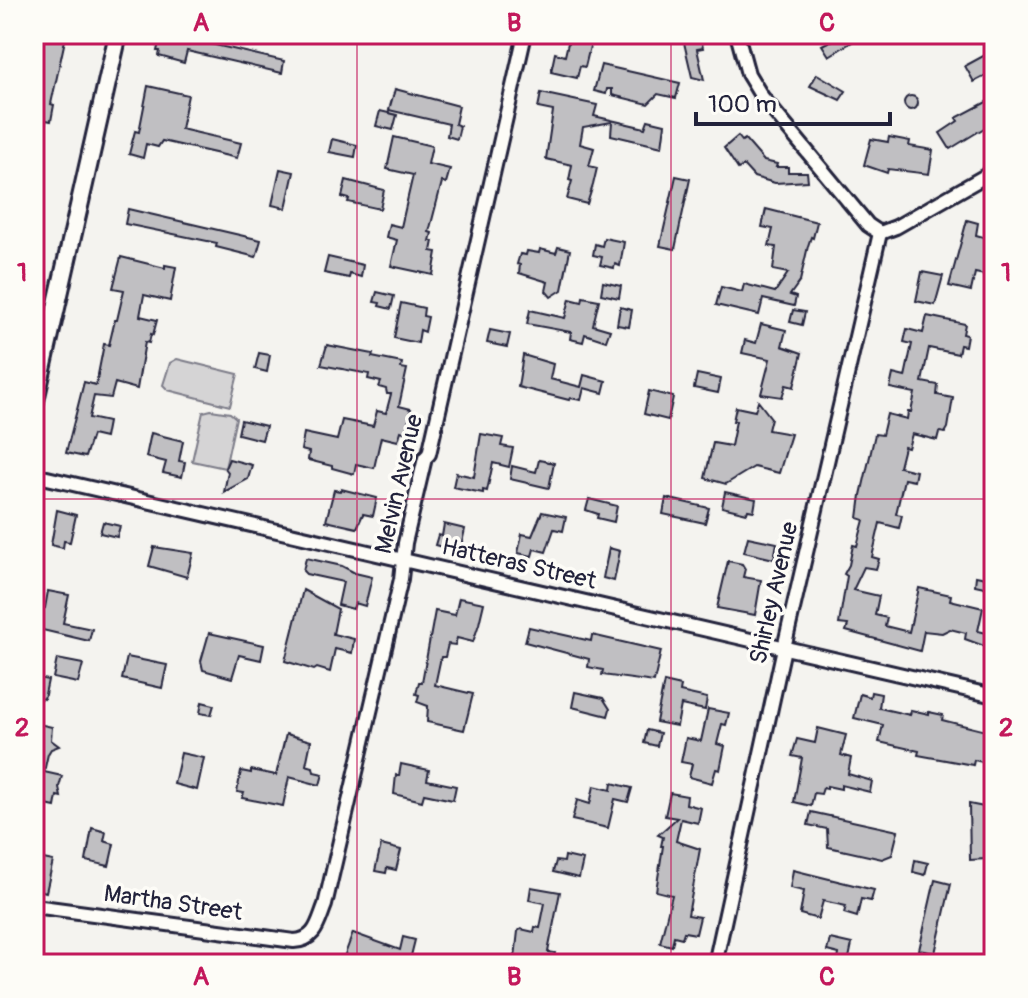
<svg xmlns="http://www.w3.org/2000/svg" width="1028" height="998" font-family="Pangolin,sans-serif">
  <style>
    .grass { fill: #d5d4d5; stroke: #7c7b88; stroke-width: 2 }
    .building { fill: #c0bfc2; stroke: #22223b; stroke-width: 2 }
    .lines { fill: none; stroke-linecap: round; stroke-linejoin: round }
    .street-casing { stroke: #22223b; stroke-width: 18 }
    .secondary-casing { stroke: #22223b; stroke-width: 22 }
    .street { stroke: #fdfcf7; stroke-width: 12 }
    .secondary { stroke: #fdfcf7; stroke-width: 16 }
    .grid { fill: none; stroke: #c2185b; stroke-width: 2; stroke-opacity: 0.55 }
    .labels { text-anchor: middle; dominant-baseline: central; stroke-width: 7; stroke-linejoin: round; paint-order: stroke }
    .street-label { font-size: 24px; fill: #22223b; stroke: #fdfcf7 }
    .neatline { fill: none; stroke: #c2185b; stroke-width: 3 }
    .grid-label { font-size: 26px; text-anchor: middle; font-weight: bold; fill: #c2185b }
  </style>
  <rect width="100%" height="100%" fill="#f4f3ef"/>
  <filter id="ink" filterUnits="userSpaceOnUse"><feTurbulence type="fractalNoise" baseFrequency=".0125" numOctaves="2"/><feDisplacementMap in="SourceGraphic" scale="16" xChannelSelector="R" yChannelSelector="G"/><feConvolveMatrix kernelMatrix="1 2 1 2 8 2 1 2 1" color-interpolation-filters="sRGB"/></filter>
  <g filter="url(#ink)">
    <g class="grass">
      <path d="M177 359 238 374 230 406 168 390 163 385 170 363Z"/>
      <path d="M211 410 230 413 236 418 225 468 192 461 203 412Z"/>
    </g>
    <g class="building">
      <path d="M34 34H47L65 40 51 104 54 105 51 121 46 120 39 153 34 152Z"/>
      <path d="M161 34H204L202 42 284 61 282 73 187 51 184 63 159 56 160 51H157Z"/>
      <path d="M570 34H593L585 67 580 66 577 78 551 72 555 53 565 56Z"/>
      <path d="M682 34H700L703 48 697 49 704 80 692 77Z"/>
      <path d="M831 34H847L852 42 829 56 822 45 834 39Z"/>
      <path d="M985 55 988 60 994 56V88L987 75 974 82 965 66Z"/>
      <path d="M601 65 680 83 676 98 658 94 648 104 612 95V89H607L606 94 594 91Z"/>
      <path d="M817 74 846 91 840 100 810 86Z"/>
      <path d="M148 86 188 95 181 129 241 143 237 158 162 141 158 147 146 144 143 158 129 154 135 131 139 132Z"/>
      <path d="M395 89 459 106 455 124 460 126 457 139 447 136 449 124 389 110Z"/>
      <path d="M541 93 597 105 594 116 645 128 648 120 665 124 662 147 611 135 612 122 583 127 580 144 594 148 589 166 597 168 593 185 587 204 567 199 572 181 569 180 572 165 546 159 553 111 538 108Z"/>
      <circle cx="911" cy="103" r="7"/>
      <path d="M994 98V122L950 149 940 133 958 121 956 118Z"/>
      <path d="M380 111 397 115 393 130 376 126Z"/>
      <path d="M738 136 742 141 745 139 764 161 777 164 776 167H788V172H807L808 181 775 183 754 177 744 166 738 169 724 148Z"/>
      <path d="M394 137 432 146 428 164 450 169 446 183 442 182 429 232 432 233 430 241H433L431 251 437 252 433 275 391 266 397 240 386 237 389 224 401 227 413 175 387 169Z"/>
      <path d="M889 137 910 141 909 146 933 150 929 174 888 169 887 173 864 165 871 139 888 142Z"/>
      <path d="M332 139 357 145 355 157 329 152Z"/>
      <path d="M280 169 294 172 286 208 272 205Z"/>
      <path d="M676 176 690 179 675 249 660 246Z"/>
      <path d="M346 180 384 190 380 209 348 202 349 199 342 197Z"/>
      <path d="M128 209 261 240 256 257 216 247 217 243 125 224Z"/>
      <path d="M766 209 817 222 813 238 811 237 808 246 800 281 790 295 796 297 794 306 763 299 759 315 716 305 721 287 742 292 744 284 775 292 788 273 773 270 776 247 769 246 773 229 762 227Z"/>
      <path d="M967 220 978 223 976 235 994 240V277L975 273 971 291 949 286Z"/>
      <path d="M604 238 624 242 620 266 615 264 614 268 600 265 602 257 593 255 595 244 602 246Z"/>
      <path d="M558 247 570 250 562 290 551 297 546 291 548 282 519 273 520 265 517 264 520 254 526 255 527 251 539 253 540 249 556 253Z"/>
      <path d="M121 257 165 268V265L176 267 170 301 144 295 140 316 157 320 153 335 151 334 149 343 145 342 137 389 115 383 111 398 94 396 89 418 108 422 105 438 92 435 85 457 66 453 84 382 96 385 104 344 109 345 115 320H117L124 290 113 288Z"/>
      <path d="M328 257 363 265 361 277 350 274 349 278 324 273Z"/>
      <path d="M922 272 943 276 935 305 916 301Z"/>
      <path d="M603 282 621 286 619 298 601 294Z"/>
      <path d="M377 292 394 296 391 309 379 306 380 303 374 302Z"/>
      <path d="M583 297 599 300 593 325 610 330 606 341 585 334 583 342 570 339 571 332 527 324 530 310 565 318 570 299 582 302Z"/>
      <path d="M401 303 424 308 423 316 428 317 425 332 420 330 418 343 394 338Z"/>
      <path d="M620 307 632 310 629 327 617 325Z"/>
      <path d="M793 310 805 312 802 325 790 322Z"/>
      <path d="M927 316 965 324 963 334 967 335 965 346 960 345 958 354 929 348 922 382 938 385 937 395 953 398 948 428 945 433 939 432 937 440 912 434 908 448 904 447 899 467 916 471 914 481 904 479 896 514 902 515 899 528 880 523 872 557 879 559 876 569 864 567 853 590 879 596 875 615 887 618 885 626 909 632 919 588 951 595 950 600 983 608 978 631 987 633 984 646 965 639 966 633 950 629 942 633 924 631 920 651 846 631 848 625 839 624 847 576 844 574 849 565 853 545 857 546 864 520 858 518 861 495 875 434 882 435 887 414 907 419 908 412H911L915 393 890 388 893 374 905 377 912 344 904 342 907 329 923 333Z"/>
      <path d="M761 324 786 330 782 346 802 353 794 387 786 385 782 397 761 394 770 359 742 353 745 340 756 343Z"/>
      <path d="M490 330 510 334 507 347 487 343Z"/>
      <path d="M327 345 373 354 372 357 402 363 401 368 407 369 399 406 411 409 406 433 401 431 398 441 381 437 374 468 356 464 354 474 332 468V466L308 460 309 452 301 450 304 433 337 440 342 420 373 426 377 411 386 413 391 394H387L386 389 379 387 381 382 368 379 369 374 321 365Z"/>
      <path d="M259 353 270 355 267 372 255 369Z"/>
      <path d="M523 355 553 364 550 379 581 387 584 375 606 381 603 393 584 388 581 400 570 398 569 400 518 387Z"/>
      <path d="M697 374 721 379 718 393 694 388Z"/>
      <path d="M649 391 673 397 668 420 644 414Z"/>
      <path d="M758 401 771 418 768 430 791 434 779 473 754 467 726 484 705 478 713 443 731 446 736 421H733L736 407 755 411Z"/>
      <path d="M241 420 266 426 262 440 238 434Z"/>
      <path d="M151 433 183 441 179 461 185 462 182 477 163 473 166 462 146 457Z"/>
      <path d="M481 434 503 438 501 446 513 448 509 467 493 463 487 491 483 490V493L453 487 456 473 474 477Z"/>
      <path d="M229 459 252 465 248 479 224 492 228 472 225 468Z"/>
      <path d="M539 460 554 463 549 488 510 479 512 466 536 472Z"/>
      <path d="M341 489 377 498 373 516 363 514 357 528 326 521 334 490 340 491Z"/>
      <path d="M725 492 756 499 754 511 748 510 747 513 722 507Z"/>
      <path d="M666 498 709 508 705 523 663 514Z"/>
      <path d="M589 499 617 506 614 522 597 518 598 514 586 510Z"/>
      <path d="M57 510 76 515 70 542 64 541 63 548 51 545Z"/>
      <path d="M542 512 566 517 563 531 554 529 546 552 534 549 532 556 518 553 522 534 532 536Z"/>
      <path d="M103 522 120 526 117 537 100 533Z"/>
      <path d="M444 524 465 529 460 552 435 545 438 535 442 536Z"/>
      <path d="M748 537 777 543 774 559 744 552Z"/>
      <path d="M154 547 193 553 187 577 149 566Z"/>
      <path d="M609 548 620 551 614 581 603 578Z"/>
      <path d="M306 558 342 566 355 573 372 577 365 606 355 603 353 609 338 605 343 582 306 574 303 571Z"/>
      <path d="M728 561 742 564 745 569 743 577 761 580 755 615 717 608Z"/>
      <path d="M976 576 991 579 989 588 975 585Z"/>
      <path d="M303 590 338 609 333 634 354 639 352 653 335 649 330 672 317 668 314 670 285 661Z"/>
      <path d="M48 591 69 595 63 623 92 629 89 641 34 628V606L45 608Z"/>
      <path d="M459 598 484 603 479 624 473 642 457 638 455 645 448 644 445 657H441L435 685 473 694 464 730 427 722 428 706 417 702 419 695 416 694 419 682H422L435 611 455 615Z"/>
      <path d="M529 627 591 641 592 635 661 651 654 682 602 675 603 670 588 667 589 659 525 642Z"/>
      <path d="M209 633 264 645 261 660 239 655 232 678 203 670 201 661Z"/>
      <path d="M127 657 167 665 162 688 122 679Z"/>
      <path d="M57 659 83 664 78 683 53 678Z"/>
      <path d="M34 677 48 680 44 699 34 697Z"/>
      <path d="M664 682 681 686 680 692 707 698 705 710 681 705 677 726 656 722Z"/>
      <path d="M575 692 603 698 610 709 608 716 572 707Z"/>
      <path d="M871 692 881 694 879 708 910 715 911 710 929 714V712L943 715 942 720 994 733V759L991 764 974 760 973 765 918 755 919 751 879 742 883 725 854 718 860 694 870 697Z"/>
      <path d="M202 702 214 705 211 715 200 713Z"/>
      <path d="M708 709 729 713 726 725 722 724 717 744 725 746 720 770 716 769 712 783 689 777 692 764 681 762 686 738 701 741Z"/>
      <path d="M34 723 52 727 51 740 59 746 51 749 48 754 44 772 62 776 59 787 61 797 57 796 55 807 46 805 38 840 34 839Z"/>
      <path d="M818 728 846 735 841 755 851 758 848 774 872 781 870 792 841 785V789L827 786V789L823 788 821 794 814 793 811 806 794 802 802 758 792 756 797 739 815 743Z"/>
      <path d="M647 730 660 733 657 746 644 743Z"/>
      <path d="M286 734 311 741 306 765 313 767 314 772 323 774 320 785 289 777 283 806 242 798 244 793 237 792 241 771 251 773V770L276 775Z"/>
      <path d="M181 753 204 758 197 790 174 784Z"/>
      <path d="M401 764 429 770 427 780 456 786 453 800 424 794 422 801 394 794 396 775 399 776Z"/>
      <path d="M612 783 632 788 628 802 615 799 608 828 572 820 577 800 590 804 594 786 611 790Z"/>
      <path d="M670 793 687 796 686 804 701 808 698 823 681 819 676 841 700 849 688 915 700 917 696 934 684 932 682 938 674 936 672 946 660 943 672 895 656 891 663 846H661L663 837 658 835 677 818 665 816Z"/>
      <path d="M969 804 994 809V848L986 852V859L970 860Z"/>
      <path d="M811 812 898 831 892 855 882 859 828 847 827 829 808 825Z"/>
      <path d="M92 828 106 832 104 841 114 844 109 866 86 861Z"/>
      <path d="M381 845 401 850 396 870 387 868 386 873 375 871Z"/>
      <path d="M565 856 583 860 579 878 553 872 556 861 564 862Z"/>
      <path d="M34 857 53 861 46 892 34 889Z"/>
      <path d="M915 860 928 863 925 875 913 872Z"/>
      <path d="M793 870 874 890 871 901 861 899 857 917 844 913 846 906 823 901 818 919 800 914 804 891 790 888Z"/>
      <path d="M935 880 951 884 935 953 919 950Z"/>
      <path d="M531 887 560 892 548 952 555 953 553 964 515 958 518 931 521 929 534 932 535 927 540 928 545 903 529 900Z"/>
      <path d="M353 933 400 950 403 937 415 940 409 964H353L354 962 344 957Z"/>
      <path d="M830 939 852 944 848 963 838 961 839 954 827 951Z"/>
    </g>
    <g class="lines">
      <defs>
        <g id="street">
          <path d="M737 34 748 74 762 97 868 225 880 233"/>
          <path d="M880 233 896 227 994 171"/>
          <path d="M34 475 994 696"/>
          <path d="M34 906 294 941C316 940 318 922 325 905L401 579 405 543 425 458 429 454 525 34"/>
          <path d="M715 964 784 648 880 233"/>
        </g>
        <path id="secondary" d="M34 405 118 34"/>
      </defs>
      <use href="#street" class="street-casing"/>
      <use href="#secondary" class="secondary-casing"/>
      <use href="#street" class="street"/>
      <use href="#secondary" class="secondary"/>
    </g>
  </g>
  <path class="grid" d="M357 34V964M671 34V964M34 499H994"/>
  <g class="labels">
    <g class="street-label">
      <text transform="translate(399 484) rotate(-77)">Melvin Avenue</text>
      <text transform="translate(519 564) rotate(13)">Hatteras Street</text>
      <text transform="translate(774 593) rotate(-77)">Shirley Avenue</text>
      <text transform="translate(173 903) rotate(8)">Martha Street</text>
    </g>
  </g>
  <rect width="1028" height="998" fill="none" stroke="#fdfcf7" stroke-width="88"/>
  <path d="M696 112v12h194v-12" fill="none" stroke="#22223b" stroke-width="4"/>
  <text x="708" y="112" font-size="24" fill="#22223b" stroke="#fdfcf7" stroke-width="6" paint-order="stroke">100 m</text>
  <rect x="44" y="44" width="940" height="910" class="neatline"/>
  <g class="grid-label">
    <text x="201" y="31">A</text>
    <text x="514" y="31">B</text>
    <text x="827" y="31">C</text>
    <text x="22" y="281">1</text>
    <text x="1006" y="281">1</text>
    <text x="22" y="736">2</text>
    <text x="1006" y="736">2</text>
    <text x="201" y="985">A</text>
    <text x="514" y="985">B</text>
    <text x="827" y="985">C</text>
  </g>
</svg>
